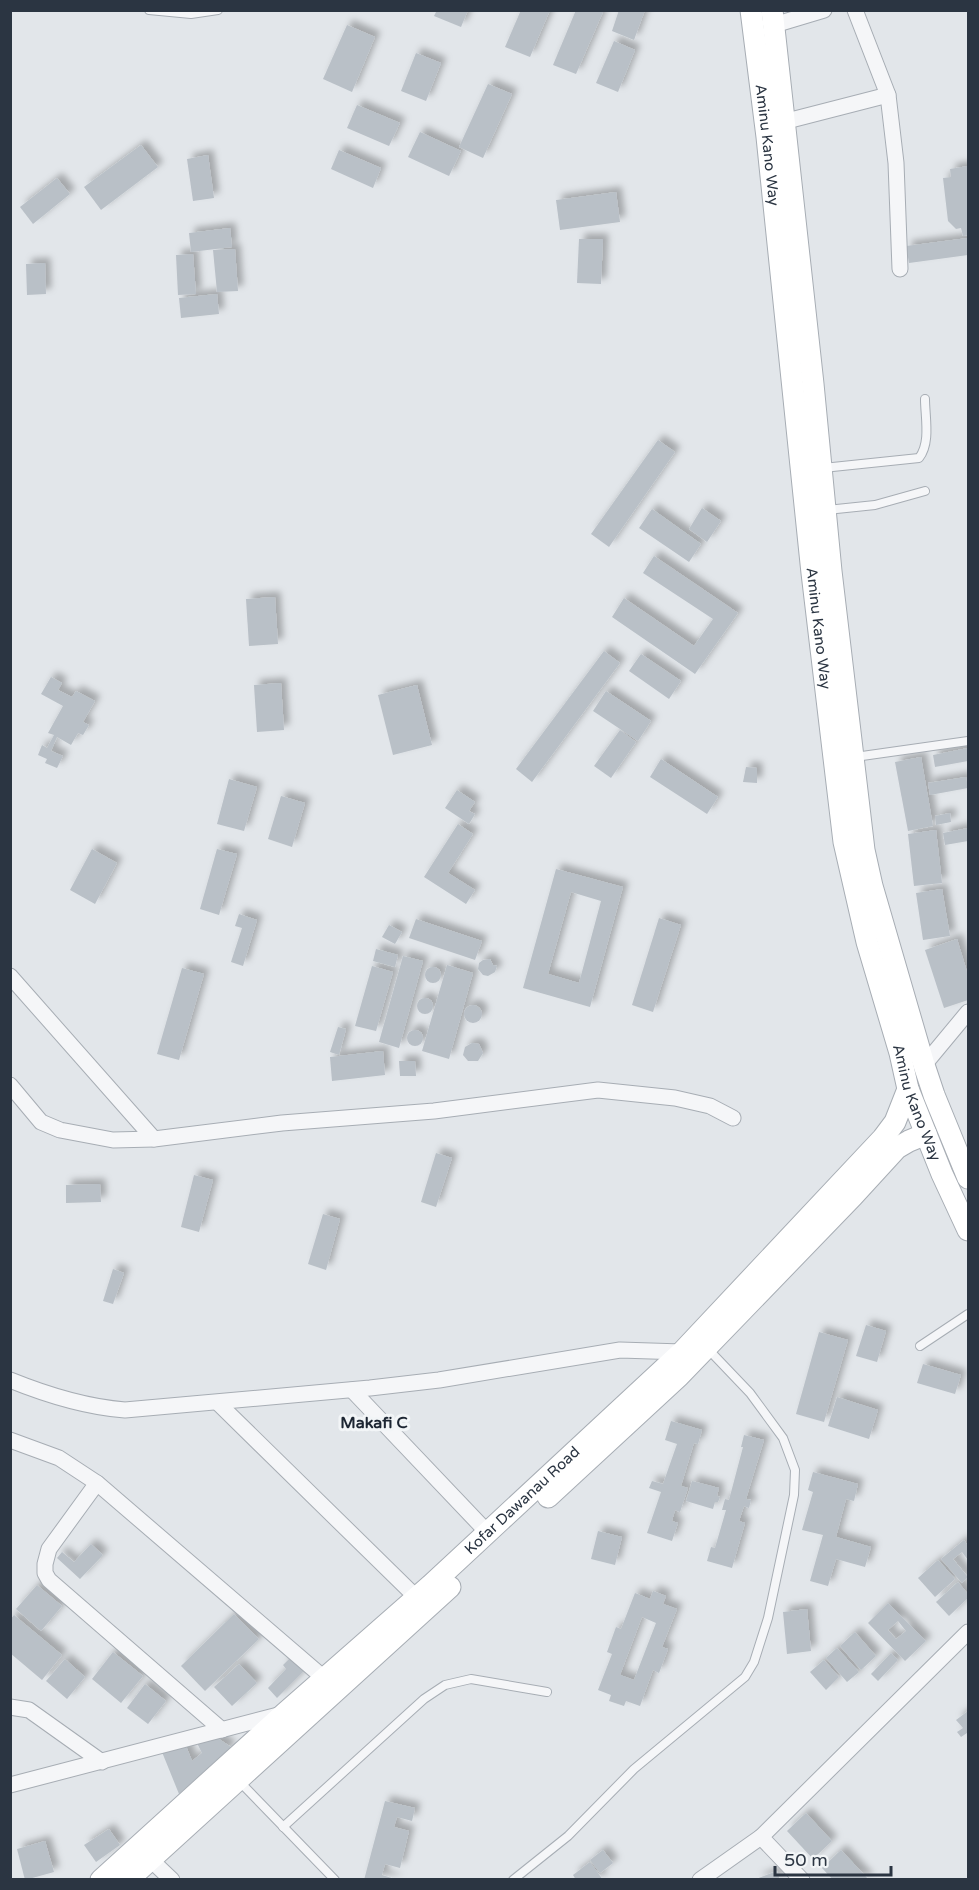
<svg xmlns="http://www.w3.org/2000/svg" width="979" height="1890" font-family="'Varela Round',sans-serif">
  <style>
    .building { fill: #b9c0c7; fill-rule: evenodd; filter: url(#shadow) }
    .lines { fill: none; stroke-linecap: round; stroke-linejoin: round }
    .lane-casing { stroke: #a7adb4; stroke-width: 10 }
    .street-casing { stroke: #a7adb4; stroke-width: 17 }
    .secondary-casing { stroke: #a7adb4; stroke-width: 23 }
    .lane { stroke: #f5f6f8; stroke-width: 8 }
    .street { stroke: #f5f6f8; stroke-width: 15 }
    .secondary { stroke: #fff; stroke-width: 21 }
    .labels { text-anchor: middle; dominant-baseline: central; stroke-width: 6; stroke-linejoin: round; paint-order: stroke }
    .street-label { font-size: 15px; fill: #2b3542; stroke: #f2f5f7 }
    .neighbourhood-label { font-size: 16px; font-weight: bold; fill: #1d2633; stroke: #f2f5f7 }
  </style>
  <defs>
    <filter id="shadow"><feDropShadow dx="5.5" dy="-5.5" stdDeviation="3" flood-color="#0004"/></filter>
  </defs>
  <rect width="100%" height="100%" fill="#e2e6ea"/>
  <g class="building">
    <path d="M437 10H468L461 27 434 16Z"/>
    <path d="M521 10H550L530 57 505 47Z"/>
    <path d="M576 10 603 12 576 74 553 65Z"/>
    <path d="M619 10H645L634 40 612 31Z"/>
    <path d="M347 25 375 37 352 92 323 79Z"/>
    <path d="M614 41 635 50 618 92 596 83Z"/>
    <path d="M416 53 441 63 426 101 401 91Z"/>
    <path d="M488 84 512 94 483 158 459 147Z"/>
    <path d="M357 105 400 123 389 146 347 128Z"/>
    <path d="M420 132 461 151 449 176 408 157Z"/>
    <path d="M141 145 158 167 101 210 84 187Z"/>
    <path d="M339 150 381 168 373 188 331 169Z"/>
    <path d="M208 155 214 198 193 201 187 159Z"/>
    <path d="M968 166V235L963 236 961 228 956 229 948 221 943 178 951 177 950 169Z"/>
    <path d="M57 178 70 194 33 224 20 207Z"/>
    <path d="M616 192 620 222 560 230 556 200Z"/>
    <path d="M230 228 232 247 191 252 189 233Z"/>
    <path d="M968 238V255L909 263 906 246Z"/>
    <path d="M579 239H603L601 284 577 283Z"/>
    <path d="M235 249 238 291 217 292 213 250Z"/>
    <path d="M193 254 196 294 178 295 176 255Z"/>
    <path d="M45 263 46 294 27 295 26 264Z"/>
    <path d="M217 294 219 314 181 318 179 298Z"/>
    <path d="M658 440 675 452 609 547 591 534Z"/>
    <path d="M702 508 721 521 707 542 689 529Z"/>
    <path d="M652 509 701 544 689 562 639 528Z"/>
    <path d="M654 556 738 613 695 674 612 617 624 598 694 646 713 619 643 573Z"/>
    <path d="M275 597 278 644 249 646 246 599Z"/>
    <path d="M604 651 620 663 532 782 516 769Z"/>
    <path d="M641 654 681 681 669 699 629 671Z"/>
    <path d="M51 677 62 683 58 690 72 697 76 691 95 701 83 722 89 725 83 735 78 733 71 745 57 737 51 751 63 756 57 768 45 763 47 759 38 755 42 745 47 748 54 735 48 733 63 706 41 694Z"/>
    <path d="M281 683 284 730 257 732 254 685Z"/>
    <path d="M417 685 432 745 393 755 378 695Z"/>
    <path d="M606 691 651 721 638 741 593 711Z"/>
    <path d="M620 730 636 742 611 778 594 766Z"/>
    <path d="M968 748V761L935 767 933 755Z"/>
    <path d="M921 757 933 826 908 831 895 762Z"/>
    <path d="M661 759 718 797 707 814 650 777Z"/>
    <path d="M746 767 757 768V783L743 782Z"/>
    <path d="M966 777 968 788 930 795 928 783Z"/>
    <path d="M229 779 257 787 244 831 217 824Z"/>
    <path d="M457 790 475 802 469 811 475 814 469 824 445 808Z"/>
    <path d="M281 796 305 803 292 847 268 839Z"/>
    <path d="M950 813 951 822 936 825 935 816Z"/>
    <path d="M458 824 473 834 448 873 475 890 466 904 424 877Z"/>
    <path d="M968 828V841L945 845 943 833Z"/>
    <path d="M936 830 942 883 914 886 908 834Z"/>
    <path d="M92 849 117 863 95 904 70 890Z"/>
    <path d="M217 849 237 854 219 915 200 909Z"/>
    <path d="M556 869 623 887 590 1007 523 988ZM571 892 601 901 579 983 548 974Z"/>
    <path d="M942 889 950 936 923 940 916 893Z"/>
    <path d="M239 914 257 920 243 966 231 962 242 928 235 926Z"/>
    <path d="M659 918 681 925 653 1012 632 1005Z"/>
    <path d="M416 919 482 941 475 960 409 938Z"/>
    <path d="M389 925 402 932 395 944 382 937Z"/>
    <path d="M957 939 968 975V1000L944 1008 925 950Z"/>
    <path d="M376 949 398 955 395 967 373 961Z"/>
    <path d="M403 956 423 961 399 1048 379 1042Z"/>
    <path d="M490 959 493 965 497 966 495 972 488 976 483 975 478 969 479 963 483 960Z"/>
    <path d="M447 965 473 973 449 1059 422 1051Z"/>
    <path d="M372 966 393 972 376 1031 355 1026Z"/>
    <circle cx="433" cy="975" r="8"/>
    <path d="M182 968 204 974 179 1060 157 1054Z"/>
    <circle cx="425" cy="1006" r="8"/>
    <circle cx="473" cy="1014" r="9"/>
    <path d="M338 1027 346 1029 339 1055 330 1052Z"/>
    <circle cx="415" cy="1038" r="8"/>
    <path d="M472 1043 479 1044 483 1053 478 1061H468L463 1055 465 1047Z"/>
    <path d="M383 1051 385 1075 332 1081 330 1057Z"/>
    <path d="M399 1061H415L416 1076H400Z"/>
    <path d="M436 1153 452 1158 436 1207 421 1202Z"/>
    <path d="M194 1175 213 1180 199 1232 181 1227Z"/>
    <path d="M100 1184 101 1202 66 1203V1185Z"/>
    <path d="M323 1214 340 1219 326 1270 308 1264Z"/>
    <path d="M113 1269 124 1273 113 1304 103 1301Z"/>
    <path d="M866 1325 886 1331 877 1362 856 1356Z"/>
    <path d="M819 1332 848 1340 824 1422 796 1414Z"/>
    <path d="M923 1364 961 1375 955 1394 917 1383Z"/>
    <path d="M837 1397 878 1410 869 1439 828 1426Z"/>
    <path d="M671 1421 702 1430 698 1444 694 1443 681 1486 688 1488 680 1512 675 1510 672 1521 678 1523 672 1541 647 1533 661 1492 649 1488 652 1481 663 1484 677 1444 665 1440Z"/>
    <path d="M744 1435 764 1440 746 1499 751 1500 749 1508 744 1506 739 1521 745 1523 732 1568 707 1561 711 1547 715 1548 726 1510H722L725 1499 729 1500 743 1447H741Z"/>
    <path d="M813 1472 858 1484 854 1501 846 1499 836 1537 871 1547 865 1567 836 1559 828 1586 810 1581 823 1535 802 1530 813 1492 808 1490Z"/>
    <path d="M692 1481 719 1488 717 1496 720 1497 718 1502H715L713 1509 686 1501Z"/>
    <path d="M598 1531 622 1537 615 1565 591 1559Z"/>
    <path d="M964 1540 968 1546V1560L962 1552 953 1559 967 1576 968 1574V1577L962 1583 941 1559Z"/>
    <path d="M91 1544 103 1555 80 1579 57 1558 62 1552 74 1562Z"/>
    <path d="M938 1560 955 1579 935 1597 918 1578Z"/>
    <path d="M958 1582 968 1594V1598L949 1616 936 1602Z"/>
    <path d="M37 1585 62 1606 41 1631 16 1609Z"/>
    <path d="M653 1591 666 1596 663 1604 677 1609 662 1647 668 1649 659 1673 653 1670 640 1706 626 1701 624 1706 609 1701 611 1695 598 1690 612 1654 607 1652 616 1627 621 1629 635 1593 650 1599ZM642 1617 656 1623 634 1680 620 1675Z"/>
    <path d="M888 1603 926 1641 905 1661 868 1623ZM898 1621 906 1631 896 1639 888 1630Z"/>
    <path d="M807 1609 811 1651 787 1654 783 1612Z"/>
    <path d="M234 1614 259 1639 205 1691 181 1666Z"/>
    <path d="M14 1615 62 1655 42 1680 10 1653V1620Z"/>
    <path d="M855 1632 876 1656 861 1670 840 1646Z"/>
    <path d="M837 1648 859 1672 847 1682 826 1658Z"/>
    <path d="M113 1652 143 1676 121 1703 92 1679Z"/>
    <path d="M891 1653 898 1660 878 1681 871 1674Z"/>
    <path d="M292 1656 305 1670 277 1698 268 1688 286 1669 283 1665Z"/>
    <path d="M65 1659 85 1677 67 1699 46 1681Z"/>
    <path d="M824 1660 839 1677 826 1690 810 1672Z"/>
    <path d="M239 1664 257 1683 232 1706 214 1687Z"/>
    <path d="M145 1684 166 1701 148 1724 127 1708Z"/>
    <path d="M968 1711V1735L967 1733 961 1737 957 1732 963 1728 956 1720Z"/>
    <path d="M213 1735 231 1747 179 1794 162 1752 186 1746 192 1761 202 1753 197 1743Z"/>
    <path d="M385 1801 415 1808 412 1821 397 1817 394 1827 409 1831 400 1868 385 1864 382 1875 398 1880H364Z"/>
    <path d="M806 1813 832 1841 813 1859 787 1831Z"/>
    <path d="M109 1829 120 1845 96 1862 84 1845Z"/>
    <path d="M45 1841 54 1872 25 1880 17 1849Z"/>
    <path d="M603 1850 613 1863 600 1873 590 1860Z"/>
    <path d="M841 1850 869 1880H833L822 1868Z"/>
    <path d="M590 1862 603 1880H576L573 1875Z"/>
    <path d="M777 1871 780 1880H756V1879Z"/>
  </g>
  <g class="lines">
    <defs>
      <g id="lane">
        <path d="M149 10 191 14 218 10"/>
        <path d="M823 468 919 458C931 443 925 417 925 399"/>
        <path d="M827 510 875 505 925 491"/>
        <path d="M855 757 968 741"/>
        <path d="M920 1346 968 1314"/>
        <path d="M239 1781 335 1880"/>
        <path d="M283 1827 424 1699 445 1685 471 1679 547 1692"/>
        <path d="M513 1880 568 1836 634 1769 745 1677 754 1662 768 1618 794 1495 795 1470 783 1438 750 1393 708 1349"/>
      </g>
      <g id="street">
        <path d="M855 10 888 95 896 163 900 269"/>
        <path d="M774 25 824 10"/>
        <path d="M783 122 888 95"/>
        <path d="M10 976 154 1139"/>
        <path d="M924 1065 968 1012"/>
        <path d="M10 1085 41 1122 60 1130 113 1140 154 1139 282 1123 434 1111 598 1090 675 1098 710 1106 733 1118"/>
        <path d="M10 1380C47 1395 86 1407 125 1410L370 1388 439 1380 620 1350 682 1352"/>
        <path d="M352 1390 488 1533"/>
        <path d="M218 1403 417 1598"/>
        <path d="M10 1440 59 1458 97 1483 325 1679"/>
        <path d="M97 1483 49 1549 45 1564V1573L49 1580 222 1730"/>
        <path d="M10 1707 29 1710 102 1762"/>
        <path d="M10 1785 282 1714"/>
        <path d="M761 1837 802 1880"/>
        <path d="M151 1860 172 1880"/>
        <path d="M700 1880 761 1837 968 1632"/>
      </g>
      <g id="secondary">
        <path id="s1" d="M751 10 767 137 812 573 844 842 867 942 900 1053 908 1089 942 1174 968 1230"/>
        <path d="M772 10 813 384 831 571 864 850 872 886 924 1065 934 1095 968 1178"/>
        <path d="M548 1497 679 1376 853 1196 897 1148 909 1141 926 1134"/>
        <path id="s2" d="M101 1880 285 1713 431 1585 682 1352 883 1138 895 1122 908 1089"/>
        <path d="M128 1880 450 1587"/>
      </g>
    </defs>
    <use href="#lane" class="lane-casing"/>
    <use href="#street" class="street-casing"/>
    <use href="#secondary" class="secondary-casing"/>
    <use href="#lane" class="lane"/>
    <use href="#street" class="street"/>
    <use href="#secondary" class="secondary"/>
  </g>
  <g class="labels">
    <g class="street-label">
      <text stroke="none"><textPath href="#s1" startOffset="136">Aminu Kano Way</textPath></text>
      <text stroke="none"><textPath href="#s1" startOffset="622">Aminu Kano Way</textPath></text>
      <text stroke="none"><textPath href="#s1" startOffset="1108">Aminu Kano Way</textPath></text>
      <text stroke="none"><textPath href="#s2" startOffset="567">Kofar Dawanau Road</textPath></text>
    </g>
    <g class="neighbourhood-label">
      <text x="374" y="1423">Makafi C</text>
    </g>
  </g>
  <rect width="979" height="1890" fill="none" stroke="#2b3542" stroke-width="24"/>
  <path d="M775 1866v9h116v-9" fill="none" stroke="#2b3542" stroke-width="3"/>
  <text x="784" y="1866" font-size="18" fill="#2b3542" stroke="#f2f5f7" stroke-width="4.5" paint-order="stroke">50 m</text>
</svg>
